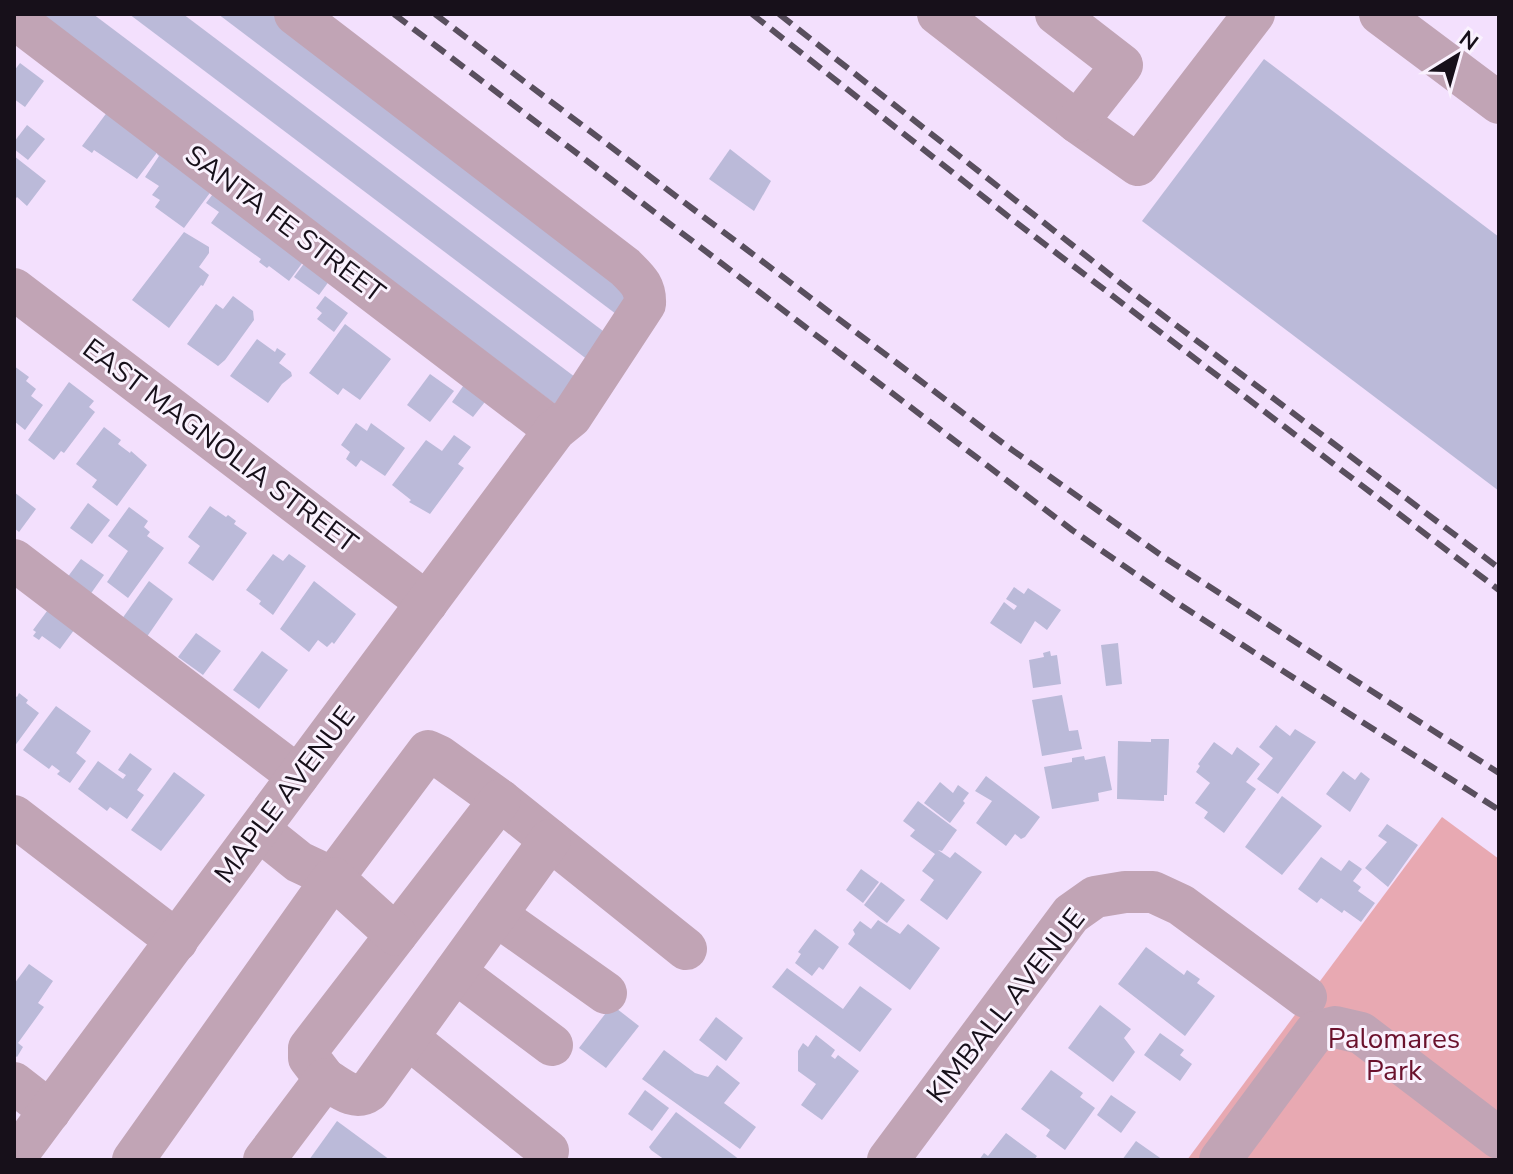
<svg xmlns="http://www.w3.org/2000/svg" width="1513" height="1174" font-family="'Nunito Sans',sans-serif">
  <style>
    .green { fill: #e8a9b2 }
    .building { fill: #bbbad9 }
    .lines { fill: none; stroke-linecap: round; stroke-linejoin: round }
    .minor { stroke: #c1a4b5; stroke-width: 42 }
    .rail { stroke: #594f5e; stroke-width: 6; stroke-dasharray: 16 8; stroke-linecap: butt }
    .labels { text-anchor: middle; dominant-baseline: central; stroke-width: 6; stroke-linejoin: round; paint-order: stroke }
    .street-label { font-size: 28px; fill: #17101a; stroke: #faf2fe }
    .park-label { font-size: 28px; fill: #6b122d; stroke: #faf2fe }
  </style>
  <rect width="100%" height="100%" fill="#f3e0fd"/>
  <path class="green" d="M1442 817 1499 859V1160H1187Z"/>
  <g class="building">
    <path d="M37 14H93L575 377 555 404Z"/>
    <path d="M129 14H183L607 334 588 360Z"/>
    <path d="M218 14H273L640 291 620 317Z"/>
    <path d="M1264 59 1499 237V491L1142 221Z"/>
    <path d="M20 63 44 81 25 107 14 99V71Z"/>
    <path d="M111 107 159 150 137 179 94 150 92 153 82 146Z"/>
    <path d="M27 125 45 139 28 160 14 149V142Z"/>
    <path d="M162 147 215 186 184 228 155 207 160 200 152 195 159 186 145 177 159 156 157 154Z"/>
    <path d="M730 149 771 181 754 211 709 179Z"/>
    <path d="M14 156 46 181 27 206 17 197 14 201Z"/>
    <path d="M219 186 309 254 289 281 269 266 267 268 259 262 261 259 211 223 219 212 206 203Z"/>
    <path d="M184 232 209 247V253L199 267 209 275 203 286 201 285 169 328 132 300Z"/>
    <path d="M311 254 335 273 319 295 294 277Z"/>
    <path d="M233 296 253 311 254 320 225 360 218 366 187 344 216 304 223 309Z"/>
    <path d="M325 296 348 313 334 332 317 319 322 313 316 308Z"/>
    <path d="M345 324 391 359 360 400 343 388 338 395 309 373Z"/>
    <path d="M257 339 275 352 277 348 286 354 279 363 291 372 292 376 282 384 268 403 230 376Z"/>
    <path d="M14 366 29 377 26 381 36 389 31 396 43 405 25 430 14 421Z"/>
    <path d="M430 374 454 391 430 422 407 405Z"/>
    <path d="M69 382 94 401 89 407 95 412 64 453 61 451 54 460 28 440Z"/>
    <path d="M466 382 488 398 473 417 452 402Z"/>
    <path d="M356 423 367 431 371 423 405 448 385 476 361 460 356 467 346 459 350 452 341 445Z"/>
    <path d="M104 427 121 440 118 444 130 453 131 451 147 465 117 506 92 487 97 480 76 464Z"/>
    <path d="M454 435 471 447 458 464 464 468 430 514 409 502 411 500 392 485 426 440 442 451Z"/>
    <path d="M14 492 36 509 19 532 14 528Z"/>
    <path d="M88 503 110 520 92 544 70 528Z"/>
    <path d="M210 506 226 517 228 515 236 521 234 524 247 533 213 581 188 563 200 546 188 537Z"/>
    <path d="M129 507 148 521 144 527 150 532 147 536 164 548 128 598 107 582 128 551 108 536Z"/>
    <path d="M273 554 283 561 289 554 306 566 273 615 259 604 261 601 246 590Z"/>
    <path d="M81 559 104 575 87 599 64 582Z"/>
    <path d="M149 581 173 599 144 641 119 623Z"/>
    <path d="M314 581 356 614 334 644 332 642 327 647 318 640 309 652 280 629Z"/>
    <path d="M1014 587 1024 594 1028 588 1061 610 1047 630 1035 621 1021 644 990 623 1004 602 1014 610 1017 606 1006 599Z"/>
    <path d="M56 599 83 618 60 649 42 636 39 640 33 636 36 632 33 630Z"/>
    <path d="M196 633 221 651 203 675 178 657Z"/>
    <path d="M1118 643 1122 684 1106 686 1101 645Z"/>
    <path d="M262 651 288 670 259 709 233 690Z"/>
    <path d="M1050 651 1051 656 1057 655 1061 684 1033 688 1029 660 1044 657 1043 653Z"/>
    <path d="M19 693 28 700 26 703 39 713 14 747V695L17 697Z"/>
    <path d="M1062 695 1069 731 1078 730 1082 749 1042 756 1032 700Z"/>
    <path d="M56 706 91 731 76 753 86 761 70 783 57 774 60 771 52 765 49 769 23 750Z"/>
    <path d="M1276 725 1290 736 1295 729 1316 742 1278 794 1257 779 1273 758 1259 747Z"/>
    <path d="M1151 739H1169L1167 795H1164V801L1117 799 1118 741 1151 742Z"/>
    <path d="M1214 742 1232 755 1237 747 1260 764 1246 782 1256 789 1224 833 1204 818 1208 812 1195 803 1210 783 1196 772 1200 766 1198 764Z"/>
    <path d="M130 753 152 769 137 790 144 795 127 819 110 807 107 811 78 789 98 761 123 779 126 775 118 770Z"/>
    <path d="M1084 756 1085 760 1105 756 1112 790 1098 793 1099 801 1052 809 1044 767 1072 762V758Z"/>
    <path d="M1343 771 1355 780 1361 772 1370 779 1350 812 1326 794Z"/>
    <path d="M174 772 205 795 161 851 131 830Z"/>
    <path d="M986 776 1040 817 1025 837 1021 839 1015 834 1006 846 976 823 992 801 975 791Z"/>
    <path d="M940 782 953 793 958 785 969 793 963 801 965 803 950 823 924 803Z"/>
    <path d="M1282 796 1322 826 1282 875 1245 847Z"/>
    <path d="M918 801 957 830 942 851 938 850 950 858 955 852 982 872 947 920 920 900 934 880 922 871 935 854 910 836 915 830 903 821Z"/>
    <path d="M1387 824 1418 845 1388 887 1365 868 1387 842 1378 836Z"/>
    <path d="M1321 857 1341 871 1349 860 1362 869 1353 881 1361 887 1358 891 1375 903 1361 922 1344 910 1342 913 1321 898 1317 903 1298 889Z"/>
    <path d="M861 869 879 882 863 903 846 890Z"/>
    <path d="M881 882 905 900 887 923 864 905Z"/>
    <path d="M878 920 900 934 908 924 940 948 910 990 848 944 855 934 853 930 860 921 871 929Z"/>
    <path d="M815 929 839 947 823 970 819 967 812 976 795 963 801 954 798 952Z"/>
    <path d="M1146 947 1184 975 1187 970 1200 979 1197 983 1215 996 1185 1036 1118 984Z"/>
    <path d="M29 964 53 981 38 1003 44 1007 18 1043 23 1047 17 1057 14 1055V984Z"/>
    <path d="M787 968 843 1009 860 986 892 1009 860 1052 772 987Z"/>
    <path d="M612 1005 639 1026 606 1068 579 1048Z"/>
    <path d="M1100 1005 1131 1029 1124 1038 1135 1052 1113 1082 1068 1048Z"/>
    <path d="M716 1017 743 1038 726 1061 699 1040Z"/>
    <path d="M1160 1033 1184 1050 1180 1055 1192 1064 1180 1081 1144 1055Z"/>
    <path d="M816 1035 835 1050 831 1056 835 1059 838 1055 859 1071 822 1120 801 1105 816 1084 798 1071V1051L803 1043 808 1047Z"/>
    <path d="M664 1050 695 1073 708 1077 717 1065 740 1083 724 1103 756 1127 740 1149 642 1079Z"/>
    <path d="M1051 1070 1083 1093 1080 1097 1095 1108 1065 1150 1046 1136 1050 1130 1021 1109Z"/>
    <path d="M645 1090 669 1108 652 1131 628 1114Z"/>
    <path d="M1111 1095 1136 1112 1121 1133 1097 1115Z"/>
    <path d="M676 1112 740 1160H665L651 1150 649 1147Z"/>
    <path d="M337 1121 390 1160H309Z"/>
    <path d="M1006 1133 1037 1156 1034 1160H979L984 1153 988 1156Z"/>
    <path d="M1136 1141 1163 1160H1122Z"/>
  </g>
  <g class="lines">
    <g class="minor">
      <path d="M938 14 1077 122 1138 165 1254 14"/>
      <path d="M1056 14 1122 65 1077 122"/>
      <path d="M1380 14 1499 103"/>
      <path d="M14 18 555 430"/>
      <path d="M14 289 427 603"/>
      <path d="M14 560 298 776"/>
      <path d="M14 816 177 941"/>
      <path d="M259 830 299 862 333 878 428 751 439 756 500 800 686 949"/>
      <path d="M496 915 606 993"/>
      <path d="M455 972 552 1045"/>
      <path d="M408 1038 548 1151"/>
      <path d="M325 1079 309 1058V1048L500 800"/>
      <path d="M14 1083 50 1111"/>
      <path d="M14 1159 555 430 571 417 645 304C646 286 637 279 625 267L295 14"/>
      <path d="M133 1160 333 878 396 935"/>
      <path d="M264 1160 325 1079C339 1087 354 1102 369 1091L550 840"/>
      <path d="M888 1160 1071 914 1095 897 1125 892H1153L1181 905 1306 997"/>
      <path d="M1220 1160 1315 1032 1335 1027 1361 1033 1499 1138"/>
    </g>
    <g class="rail">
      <path d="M394 14 1072 530 1179 604 1499 810"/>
      <path d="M435 14 1008 447 1165 558 1499 773"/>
      <path d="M752 14 1009 217 1499 590"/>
      <path d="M779 14 1132 292 1499 568"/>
    </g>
  </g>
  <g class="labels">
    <g class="street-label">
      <text transform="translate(285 224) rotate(37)">SANTA FE STREET</text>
      <text transform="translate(220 446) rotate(37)">EAST MAGNOLIA STREET</text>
      <text transform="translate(285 795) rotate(-53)">MAPLE AVENUE</text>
      <text transform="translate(1006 1006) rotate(-52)">KIMBALL AVENUE</text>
    </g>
    <g class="park-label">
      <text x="1394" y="1039">Palomares<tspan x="1394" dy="32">Park</tspan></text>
    </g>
  </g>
  <rect width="1513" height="1174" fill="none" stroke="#17101a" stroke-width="32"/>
  <g transform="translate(1457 56) rotate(37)" stroke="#faf2fe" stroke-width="6" paint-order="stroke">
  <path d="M0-6L14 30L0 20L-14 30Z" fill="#17101a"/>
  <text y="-12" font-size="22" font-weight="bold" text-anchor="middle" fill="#17101a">N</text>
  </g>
</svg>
